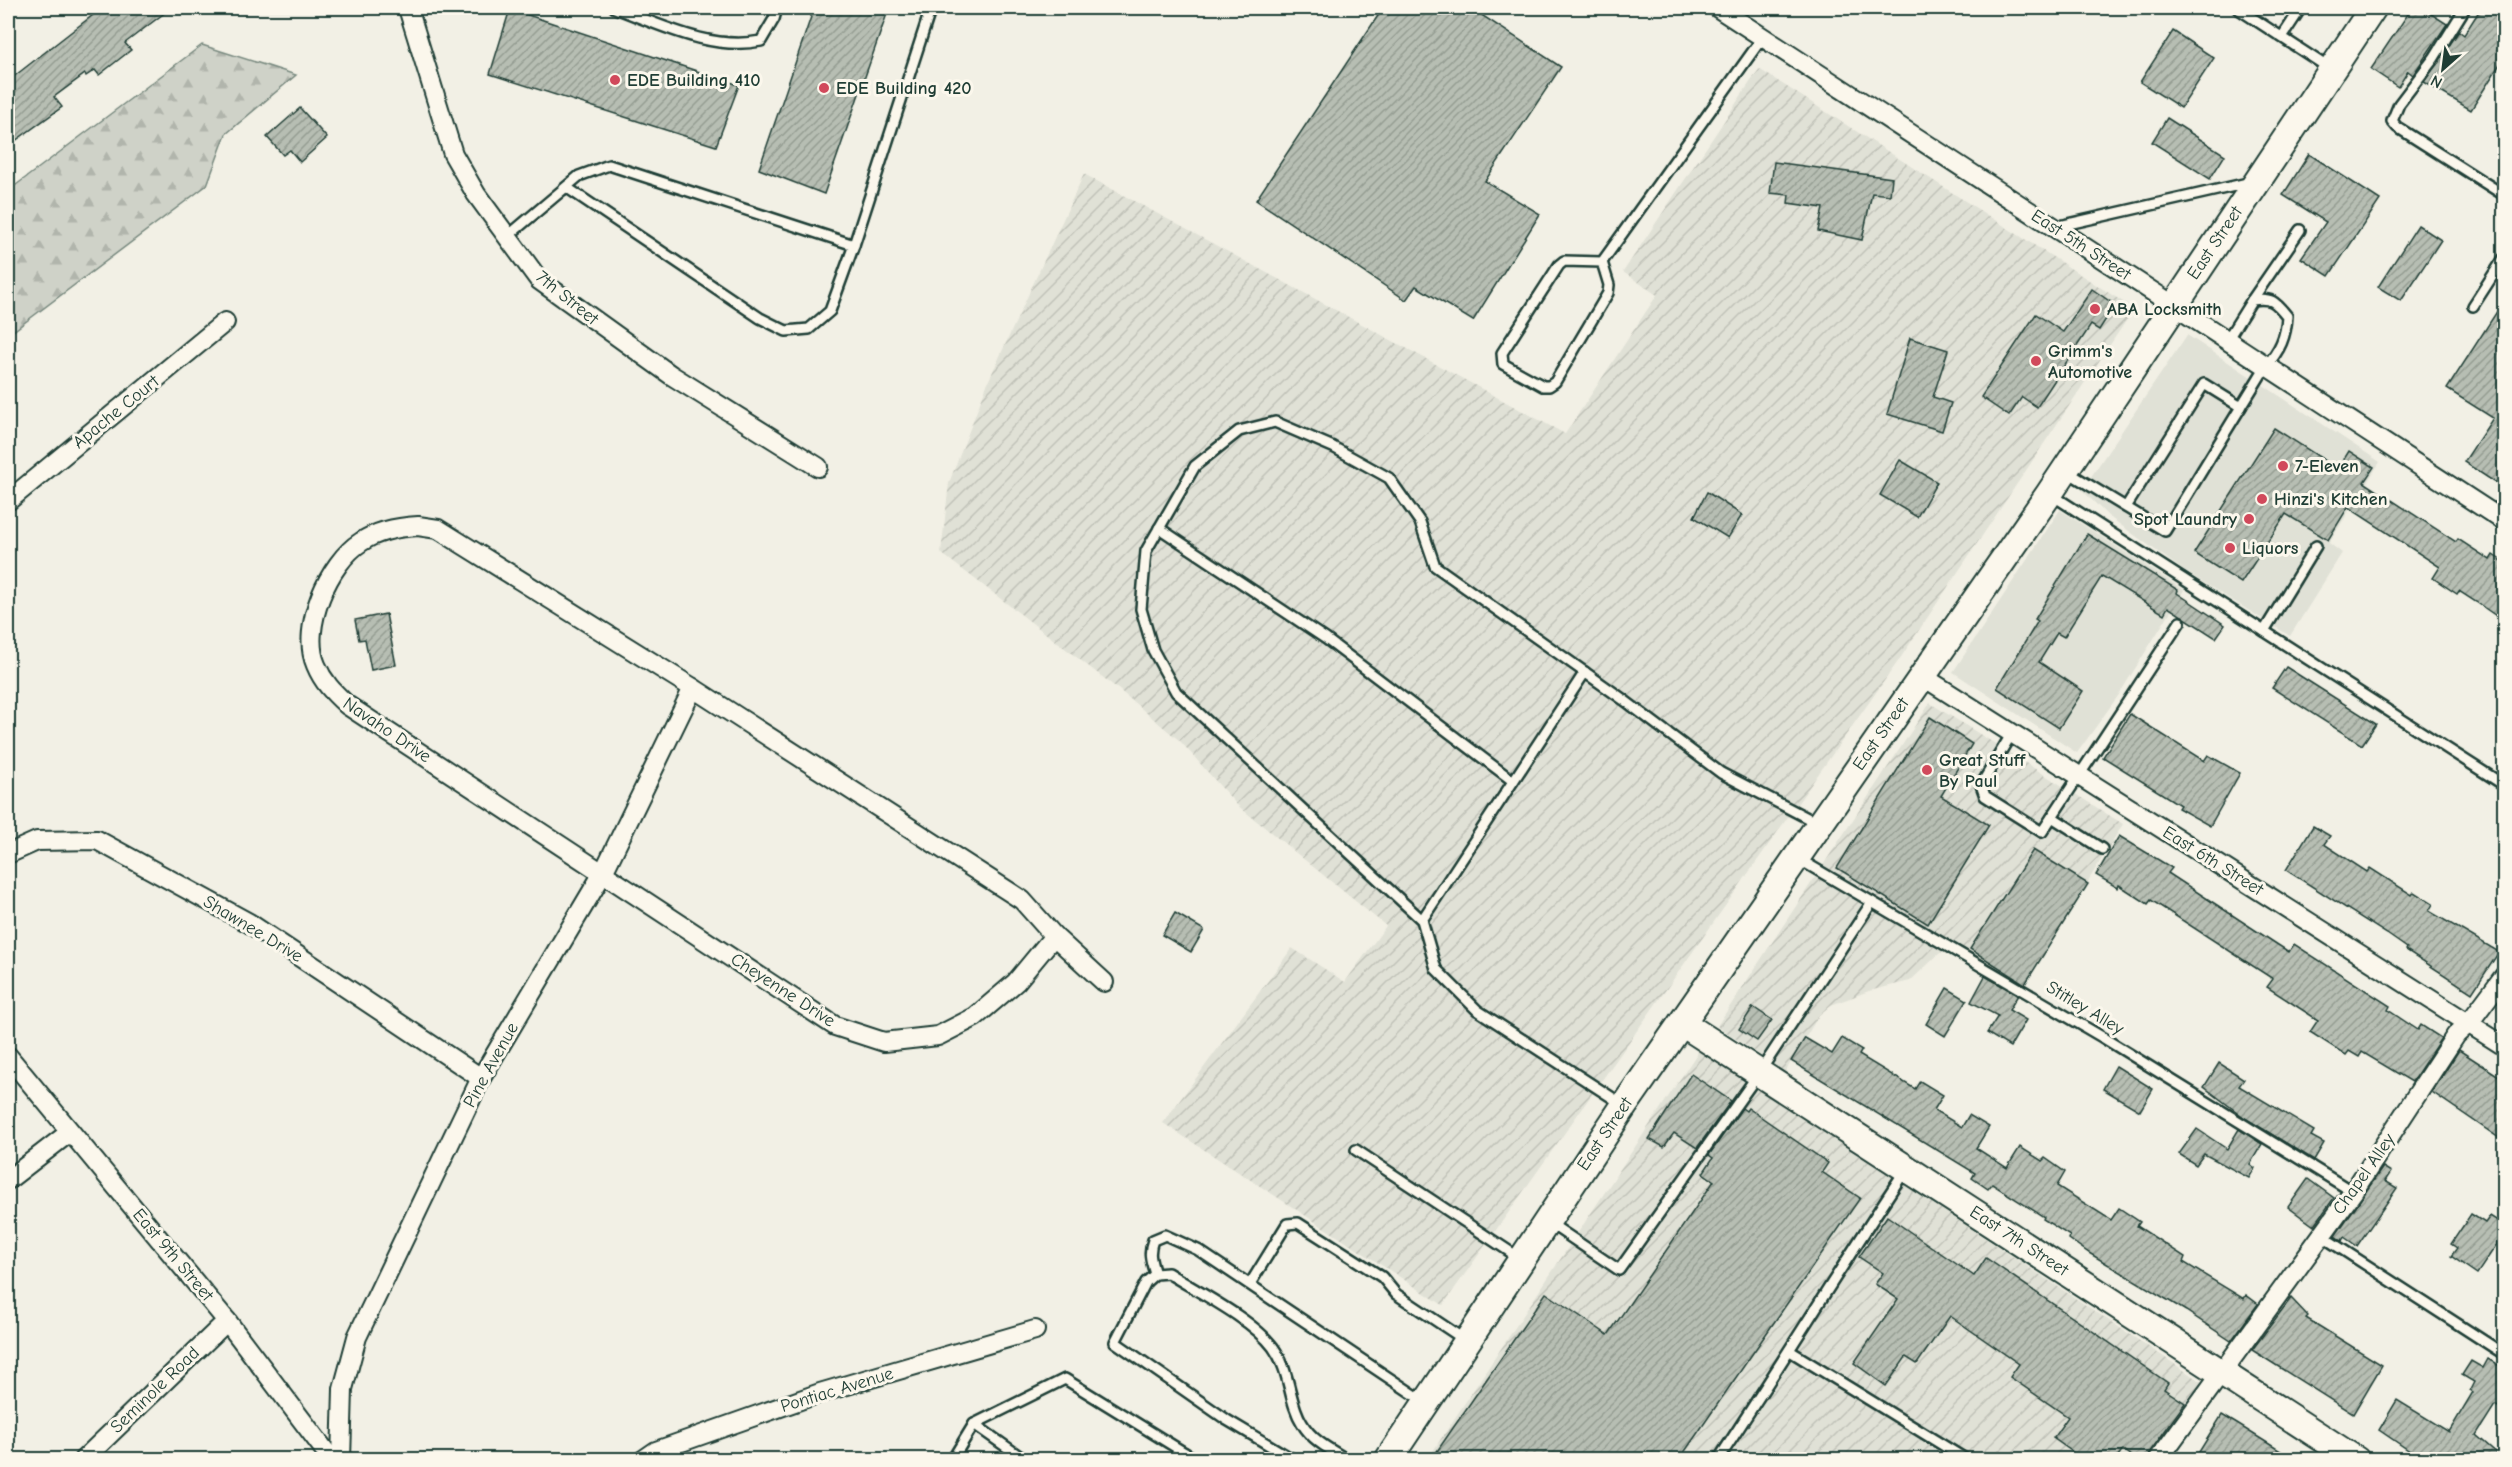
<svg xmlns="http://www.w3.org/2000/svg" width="2512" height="1467" font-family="'Comic Neue',sans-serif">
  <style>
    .built { fill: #e0e1d6 }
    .industrial { fill: url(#industrial-furrows) }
    .forest { fill: url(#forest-firs); stroke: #77887e; stroke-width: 1.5 }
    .building { fill: url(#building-hatch); stroke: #1f3d34; stroke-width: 1.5 }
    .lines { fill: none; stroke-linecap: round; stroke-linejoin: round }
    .lane-casing { stroke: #1f3d34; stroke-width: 14 }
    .street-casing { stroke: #1f3d34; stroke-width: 22 }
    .secondary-casing { stroke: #1f3d34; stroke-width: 30 }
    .lane { stroke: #fbf7ec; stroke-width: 9 }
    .street { stroke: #fbf7ec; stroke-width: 18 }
    .secondary { stroke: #fbf7ec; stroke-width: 26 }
    .poi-dot { fill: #d1495b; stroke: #fbf7ec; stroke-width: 2 }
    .labels { text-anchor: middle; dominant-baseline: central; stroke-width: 6; stroke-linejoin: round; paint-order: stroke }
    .poi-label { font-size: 18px; font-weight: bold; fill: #1f3d34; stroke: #fbf7ec; text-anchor: start }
    .street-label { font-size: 18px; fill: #1f3d34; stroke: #fbf7ec }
  </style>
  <defs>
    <pattern id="industrial-furrows" width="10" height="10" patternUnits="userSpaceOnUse" patternTransform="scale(1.5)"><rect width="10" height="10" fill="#e0e1d6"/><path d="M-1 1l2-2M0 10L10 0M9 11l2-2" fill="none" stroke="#c0c2b8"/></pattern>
    <pattern id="forest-firs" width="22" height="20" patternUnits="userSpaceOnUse" patternTransform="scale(1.5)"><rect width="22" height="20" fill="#cfd2c8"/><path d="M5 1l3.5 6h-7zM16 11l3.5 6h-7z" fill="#b1b5ac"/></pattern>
    <pattern id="building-hatch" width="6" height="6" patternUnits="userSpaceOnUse" patternTransform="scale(1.5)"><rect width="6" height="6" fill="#b7beb3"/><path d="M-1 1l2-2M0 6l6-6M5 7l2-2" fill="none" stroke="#949c92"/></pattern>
  </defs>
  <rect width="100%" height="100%" fill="#f2f0e5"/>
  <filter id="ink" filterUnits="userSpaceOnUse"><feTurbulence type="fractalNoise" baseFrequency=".0167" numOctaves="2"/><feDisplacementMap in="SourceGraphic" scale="12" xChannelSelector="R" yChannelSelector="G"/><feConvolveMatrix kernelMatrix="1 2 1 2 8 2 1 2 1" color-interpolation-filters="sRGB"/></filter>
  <g filter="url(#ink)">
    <g class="built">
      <path d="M2187 335 2380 462 2329 543 2342 553 2290 636 2183 570 2108 516 2082 490Z"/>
      <path d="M2060 510 2184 590 2118 696 2077 753 1953 672Z"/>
    </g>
    <g class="industrial">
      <path d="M1759 69 2134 309 1899 660 1443 1305 1163 1123 1292 948 1345 982 1386 926 1237 805 1180 741 1118 689 941 553 949 483 988 382 1084 174 1565 434 1657 295 1623 272Z"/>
      <path d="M1930 703 2123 824 2025 984 1970 949 1940 953 1910 981 1869 991 1831 1005 1819 1015 1785 1072 1717 1026Z"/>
      <path d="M1700 1049 2203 1383 2153 1459 1427 1460Z"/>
    </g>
    <path class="forest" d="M202 45 296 75 226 134 207 185 8 335V191Z"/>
    <g class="building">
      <path d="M102 8H171L125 43 131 50 99 75 95 70 86 76 85 74 54 97 62 107 8 146V81Z"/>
      <path d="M814 8H889L824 194 759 169Z"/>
      <path d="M1383 8H1471L1561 67 1485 181 1540 214 1473 321 1416 286 1406 300 1256 200Z"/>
      <path d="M2412 8H2422L2447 24 2413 75 2408 71 2398 87 2371 69Z"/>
      <path d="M2481 8H2489L2505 17V56L2471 110 2424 82 2459 31 2464 35Z"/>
      <path d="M510 9 739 85 716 146 490 74Z"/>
      <path d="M2173 31 2214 58 2181 108 2140 82Z"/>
      <path d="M300 108 327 138 300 162 290 150 283 155 267 137Z"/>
      <path d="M2167 118 2225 155 2210 179 2152 142Z"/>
      <path d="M2309 154 2380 200 2329 276 2301 258 2326 222 2283 195Z"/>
      <path d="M1774 162 1892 178 1890 195 1872 193 1862 240 1818 231 1823 208 1788 203 1789 195 1770 193Z"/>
      <path d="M2418 225 2441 240 2401 301 2378 287Z"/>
      <path d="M2092 289 2115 305 2099 330 2091 325 2037 407 2022 397 2009 416 1981 397 2036 314 2063 332Z"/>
      <path d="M2505 299V489L2464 462 2493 418 2447 389Z"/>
      <path d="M1910 338 1948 350 1933 397 1951 403 1942 431 1887 414Z"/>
      <path d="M2274 428 2338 469 2349 451 2374 467 2364 482 2456 542 2458 539 2490 560 2493 555 2505 563V622L2476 602 2459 591 2457 594 2433 578 2440 567 2348 507 2328 540 2286 514 2241 583 2194 553Z"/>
      <path d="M1900 460 1937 482 1917 517 1880 495Z"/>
      <path d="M1707 492 1742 515 1728 538 1694 517Z"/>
      <path d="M2087 534 2178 590 2177 593 2225 625 2216 638 2168 607 2164 614 2102 576 2064 637 2057 633 2039 662 2083 691 2059 728 1997 688 2038 621 2035 619Z"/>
      <path d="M386 614 396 665 371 670 365 639 359 640 355 620Z"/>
      <path d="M2286 667 2376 724 2362 745 2272 688Z"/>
      <path d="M2130 714 2204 761 2208 755 2240 773 2210 826 2178 808 2180 805 2103 757Z"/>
      <path d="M1930 717 1972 744 1941 796 1989 825 1928 924 1837 868Z"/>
      <path d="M2313 826 2330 836 2324 844 2367 872 2370 868 2412 895 2414 892 2433 904 2429 911 2499 952 2472 993 2406 950 2407 948 2387 934 2286 870Z"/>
      <path d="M2119 836 2172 868 2168 873 2278 945 2289 952 2294 944 2390 1006 2388 1010 2418 1030 2421 1025 2441 1038 2412 1082 2362 1052 2359 1057 2349 1051 2346 1055 2310 1032 2318 1020 2267 987 2273 979 2151 900 2148 904 2119 885 2118 888 2096 875Z"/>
      <path d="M2033 850 2088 884 2025 984 1970 949Z"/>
      <path d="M1175 913 1204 930 1191 952 1162 935Z"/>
      <path d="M1985 976 2018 995 2009 1010 2026 1020 2010 1047 1987 1033 1998 1016 1971 1002Z"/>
      <path d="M1947 988 1967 1000 1945 1036 1926 1024Z"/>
      <path d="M1753 1007 1772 1020 1757 1041 1739 1029Z"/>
      <path d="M1805 1038 1832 1054 1842 1038 1862 1050 1859 1055 1915 1089 1920 1081 1943 1095 1934 1110 1962 1127 1969 1115 1989 1127 1976 1148 2007 1168 2020 1147 2042 1161 2045 1158 2065 1172 2057 1186 2111 1220 2119 1208 2140 1222 2137 1226 2185 1257 2183 1262 2244 1299 2246 1295 2258 1304 2231 1341 2186 1311 2089 1253 2069 1239 2070 1236 2043 1219 2044 1217 1992 1184 1988 1189 1972 1178 1975 1173 1791 1061Z"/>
      <path d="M2459 1050 2505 1080V1142L2432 1092Z"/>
      <path d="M2219 1063 2244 1079 2239 1086 2314 1131 2311 1136 2324 1143 2314 1160 2245 1118 2204 1087Z"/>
      <path d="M2116 1066 2153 1089 2140 1111 2103 1089Z"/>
      <path d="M1691 1074 1731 1101 1697 1148 1674 1133 1664 1147 1649 1139Z"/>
      <path d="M1742 1108 1746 1111 1748 1108 1828 1163 1822 1172 1860 1198 1679 1460H1431L1546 1293 1608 1335 1714 1181 1703 1173 1713 1158 1709 1155Z"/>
      <path d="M2197 1129 2227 1149 2239 1129 2262 1144 2250 1164 2255 1168 2249 1178 2204 1154 2196 1165 2179 1154Z"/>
      <path d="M2383 1167 2391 1172 2385 1181 2397 1188 2357 1246 2344 1237 2342 1241 2335 1236Z"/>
      <path d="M2308 1179 2334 1198 2314 1226 2288 1207Z"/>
      <path d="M2471 1214 2485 1223 2490 1216 2504 1225 2499 1233 2503 1235 2477 1274 2451 1256 2457 1248 2451 1244Z"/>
      <path d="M1887 1216 1974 1276 1986 1258 2168 1383 2164 1389 2185 1403 2149 1453 2147 1460H2136L2123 1450 2116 1460H2084L2053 1438 2068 1417 2010 1377 2019 1364 1950 1316 1917 1364 1906 1357 1886 1386 1854 1363 1898 1299 1875 1284 1883 1273 1859 1257Z"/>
      <path d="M2291 1298 2308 1316 2306 1318 2382 1365 2353 1414 2252 1350Z"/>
      <path d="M2488 1359 2505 1369V1397L2498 1407 2495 1405 2476 1435 2505 1460H2423L2379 1430 2397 1400 2449 1432 2473 1392 2470 1390 2474 1382 2462 1375 2471 1361 2483 1368Z"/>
      <path d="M2222 1415 2237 1424 2295 1460H2194Z"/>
    </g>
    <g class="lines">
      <defs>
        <g id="lane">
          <path d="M615 8C661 25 711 51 761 41L774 19 777 8"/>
          <path d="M2237 8 2329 68"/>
          <path d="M2465 8 2434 58 2399 104 2392 121 2397 127 2504 195"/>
          <path d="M2282 37 2301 8"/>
          <path d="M2055 227 2252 182"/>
          <path d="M508 236 579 176 609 165 854 245 830 311 809 329 786 331 760 318 566 187"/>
          <path d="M854 245 931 8"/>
          <path d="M1602 262 1564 261 1559 265 1502 353 1503 364 1543 386H1549L1555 382 1608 293 1609 285 1602 262 1763 37"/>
          <path d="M2252 300 2300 230"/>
          <path d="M2473 306 2504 258"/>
          <path d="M2066 471 2165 531 2266 366C2280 350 2286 337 2287 316 2275 301 2271 297 2252 300L2227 340"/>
          <path d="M2052 495 2504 785"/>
          <path d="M2126 507 2204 384 2241 407"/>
          <path d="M1159 528 1326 639 1513 781"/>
          <path d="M2264 631 2316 546"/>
          <path d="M2012 733 1981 785 1985 796 2042 832 2180 622"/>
          <path d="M2052 817 2102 849"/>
          <path d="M1797 858 2102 1037 2353 1192"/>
          <path d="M1422 920 1585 672"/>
          <path d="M1622 1104 1477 1010 1436 969 1422 920 1176 692 1153 650 1141 609 1146 551 1195 466 1239 431 1275 422 1333 447 1389 478 1420 522 1435 566 1624 700 1721 773 1817 823"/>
          <path d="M1356 1150 1521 1259"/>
          <path d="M1548 1222 1619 1270 1759 1073 1872 902"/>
          <path d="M2320 1235 2504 1354"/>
          <path d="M1155 1274C1151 1261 1148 1253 1153 1240L1165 1235 1198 1250 1425 1402"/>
          <path d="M1250 1284 1287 1224 1298 1223 1382 1277 1396 1294 1465 1340"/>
          <path d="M1790 1351 1967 1460"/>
          <path d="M1185 1453 1197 1460"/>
          <path d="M952 1460 974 1424"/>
          <path d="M1025 1460 974 1424 1065 1379 1185 1453 1180 1460"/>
          <path d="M1294 1460 1227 1420 1115 1342 1146 1282 1155 1274 1168 1273C1198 1292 1252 1319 1273 1347 1291 1372 1288 1401 1302 1423 1312 1441 1331 1450 1348 1460"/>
          <path d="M1718 1460C1782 1363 1842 1265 1906 1169"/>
        </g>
        <g id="street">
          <path d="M408 8 453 154 476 194 539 280 671 375 818 467"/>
          <path d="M1718 8 2504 521"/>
          <path d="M8 501 225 322"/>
          <path d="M418 526 438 529 693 688 1022 900 1054 936 1016 982 975 1017 938 1036 884 1042 835 1026 347 705C333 692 323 682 316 665 300 628 329 562 361 542 377 531 400 527 418 526Z"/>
          <path d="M1922 676 2504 1046"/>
          <path d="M8 854 37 841 97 840 249 923 481 1078"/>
          <path d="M1054 936 1104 982"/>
          <path d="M8 1056 227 1321 332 1460"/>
          <path d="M8 1180 70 1132"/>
          <path d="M83 1460 227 1321"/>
          <path d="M341 1460 343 1389 357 1337 481 1078 603 873 693 688"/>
          <path d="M643 1460 656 1451 820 1393 1035 1330"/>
          <path d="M2158 1460 2353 1192 2456 1035 2469 1023 2504 976"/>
        </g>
        <g id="secondary">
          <path d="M1682 1023 2356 1460"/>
          <path d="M1388 1460 1624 1106 2049 494 2373 8"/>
        </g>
      </defs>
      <use href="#lane" class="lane-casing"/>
      <use href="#street" class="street-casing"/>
      <use href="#secondary" class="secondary-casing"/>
      <use href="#lane" class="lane"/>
      <use href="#street" class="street"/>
      <use href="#secondary" class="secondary"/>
    </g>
  </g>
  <g class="poi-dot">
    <circle cx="615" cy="80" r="6"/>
    <circle cx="824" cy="88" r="6"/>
    <circle cx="2095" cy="309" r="6"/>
    <circle cx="2036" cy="361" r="6"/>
    <circle cx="2283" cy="466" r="6"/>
    <circle cx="2262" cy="499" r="6"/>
    <circle cx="2249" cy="519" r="6"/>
    <circle cx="2230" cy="548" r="6"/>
    <circle cx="1927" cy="770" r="6"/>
  </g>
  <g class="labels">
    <g class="poi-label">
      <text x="627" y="80">EDE Building 410</text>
      <text x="836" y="88">EDE Building 420</text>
      <text x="2107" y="309">ABA Locksmith</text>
      <text x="2048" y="351">Grimm's<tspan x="2048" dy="21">Automotive</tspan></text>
      <text x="2295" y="466">7-Eleven</text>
      <text x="2274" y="499">Hinzi's Kitchen</text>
      <text x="2237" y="519" text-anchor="end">Spot Laundry</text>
      <text x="2242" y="548">Liquors</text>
      <text x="1939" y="760">Great Stuff<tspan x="1939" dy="21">By Paul</tspan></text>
    </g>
    <g class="street-label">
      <text transform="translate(2215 243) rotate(-56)">East Street</text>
      <text transform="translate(2081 245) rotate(33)">East 5th Street</text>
      <text transform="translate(567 298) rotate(39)">7th Street</text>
      <text transform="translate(116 412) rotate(-39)">Apache Court</text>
      <text transform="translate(387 730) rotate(34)">Navaho Drive</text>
      <text transform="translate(1881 734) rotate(-55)">East Street</text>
      <text transform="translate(2213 861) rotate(32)">East 6th Street</text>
      <text transform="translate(253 929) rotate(31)">Shawnee Drive</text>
      <text transform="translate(783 990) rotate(33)">Cheyenne Drive</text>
      <text transform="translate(2085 1008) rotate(31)">Stitley Alley</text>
      <text transform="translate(491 1065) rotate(-61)">Pine Avenue</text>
      <text transform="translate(1605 1134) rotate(-56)">East Street</text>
      <text transform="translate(2364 1174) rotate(-55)">Chapel Alley</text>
      <text transform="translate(2019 1241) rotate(33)">East 7th Street</text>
      <text transform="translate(173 1255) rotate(50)">East 9th Street</text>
      <text transform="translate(155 1390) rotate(-44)">Seminole Road</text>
      <text transform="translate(837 1390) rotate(-17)">Pontiac Avenue</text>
    </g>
  </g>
  <rect width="2512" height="1467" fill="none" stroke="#fbf7ec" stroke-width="30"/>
  <rect x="15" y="15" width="2482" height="1437" fill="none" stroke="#1f3d34" stroke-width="2" filter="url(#ink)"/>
  <g transform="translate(2443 69) rotate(208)" stroke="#fbf7ec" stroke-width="4.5" paint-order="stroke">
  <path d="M0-4.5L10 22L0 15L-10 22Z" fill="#1f3d34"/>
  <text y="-9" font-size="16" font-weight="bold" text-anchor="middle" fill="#1f3d34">N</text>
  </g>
</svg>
